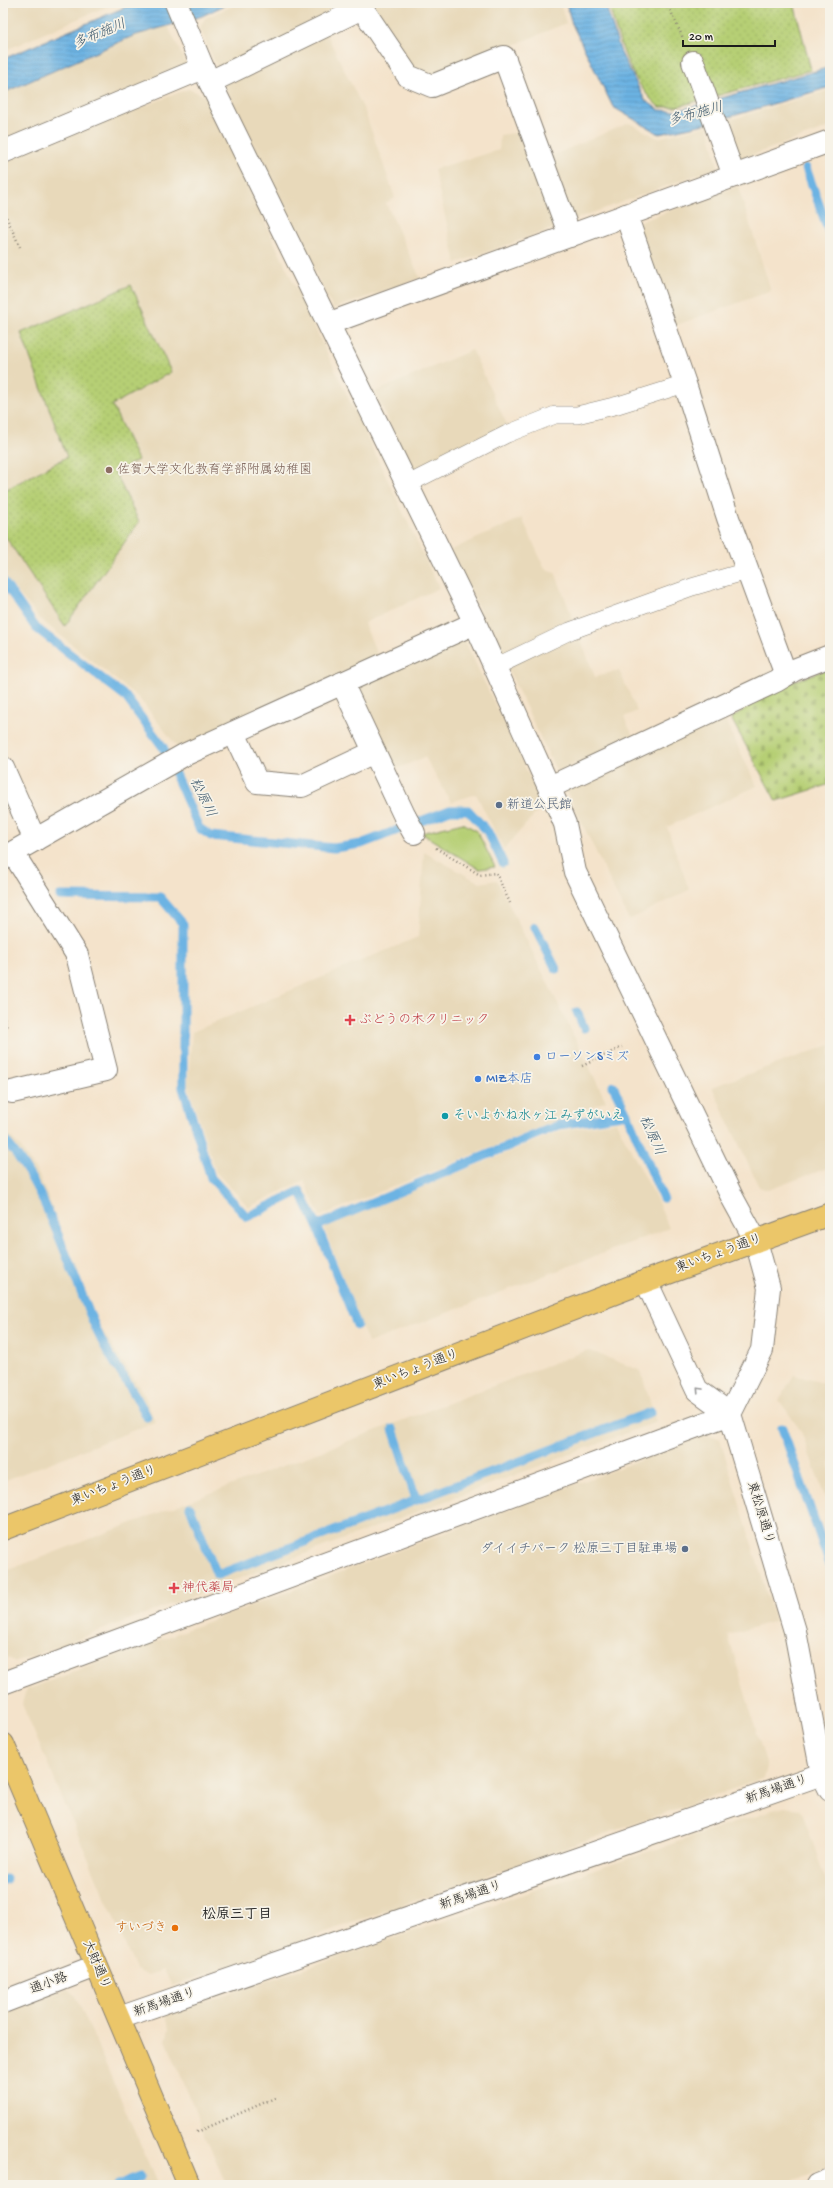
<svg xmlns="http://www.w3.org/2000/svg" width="833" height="2188" font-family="'Gochi Hand','Klee One',sans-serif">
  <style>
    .built { fill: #e8d9ba }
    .green { fill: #b6cf75; stroke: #697648 }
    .cemetery { fill: url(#cemetery-stones); stroke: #697648 }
    .park { fill: url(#park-dots); stroke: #697648 }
    .water { fill: url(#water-rules); stroke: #446880 }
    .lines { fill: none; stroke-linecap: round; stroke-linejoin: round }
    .stream { stroke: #6cb3e3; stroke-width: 9 }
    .service-casing { stroke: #888074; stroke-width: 18 }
    .pedestrian-casing { stroke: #888074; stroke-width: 24 }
    .minor-casing { stroke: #888074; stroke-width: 24 }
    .primary-casing { stroke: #888074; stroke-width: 24 }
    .trunk-casing { stroke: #888074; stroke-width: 24 }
    .path { stroke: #888074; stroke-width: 2.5; stroke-dasharray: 1 3; stroke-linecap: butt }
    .service { stroke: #fff; stroke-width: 17 }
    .pedestrian { stroke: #fff; stroke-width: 22 }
    .minor { stroke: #fff; stroke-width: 22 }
    .primary { stroke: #ebc669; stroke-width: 22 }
    .trunk { stroke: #ebc669; stroke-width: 22 }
    .oneway { stroke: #999 }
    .education-dot { fill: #8d6e63; stroke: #f7f3e8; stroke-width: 1.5 }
    .service-dot { fill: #5c6f8a; stroke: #f7f3e8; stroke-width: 1.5 }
    .health-dot { fill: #e0444e; stroke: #f7f3e8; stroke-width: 1.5 }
    .shop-dot { fill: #3f7fe0; stroke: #f7f3e8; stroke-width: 1.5 }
    .culture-dot { fill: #0f9aa8; stroke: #f7f3e8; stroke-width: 1.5 }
    .food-dot { fill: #e8710a; stroke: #f7f3e8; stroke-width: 1.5 }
    .labels { text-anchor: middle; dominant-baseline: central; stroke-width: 3.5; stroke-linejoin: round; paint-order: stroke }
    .education-label { font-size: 13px; fill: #785e54; stroke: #f7f3e8; text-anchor: start }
    .service-label { font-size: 13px; fill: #4e5e75; stroke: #f7f3e8; text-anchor: start }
    .health-label { font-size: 13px; fill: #be3a42; stroke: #f7f3e8; text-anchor: start }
    .shop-label { font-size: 13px; fill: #366cbe; stroke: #f7f3e8; text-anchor: start }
    .culture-label { font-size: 13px; fill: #0d838f; stroke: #f7f3e8; text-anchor: start }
    .street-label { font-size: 13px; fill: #1c1c1c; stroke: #f7f3e8 }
    .food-label { font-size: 13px; fill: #c56008; stroke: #f7f3e8; text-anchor: end }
    .water-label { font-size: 14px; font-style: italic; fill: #3c586c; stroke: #f7f3e8 }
    .neighbourhood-label { font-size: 14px; font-weight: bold; fill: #1c1c1c; stroke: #f7f3e8 }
  </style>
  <defs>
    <pattern id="cemetery-stones" width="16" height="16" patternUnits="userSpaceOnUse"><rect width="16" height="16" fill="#b6cf75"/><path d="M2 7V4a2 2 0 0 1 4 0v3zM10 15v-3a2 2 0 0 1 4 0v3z" fill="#9cb165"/></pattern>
    <pattern id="park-dots" width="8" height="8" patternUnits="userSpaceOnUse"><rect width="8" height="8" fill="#b6cf75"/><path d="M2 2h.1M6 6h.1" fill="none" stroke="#9cb165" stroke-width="1.8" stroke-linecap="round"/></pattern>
    <pattern id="water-rules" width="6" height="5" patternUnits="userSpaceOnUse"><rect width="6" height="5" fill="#6cb3e3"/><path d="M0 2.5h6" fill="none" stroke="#5d99c2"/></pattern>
  </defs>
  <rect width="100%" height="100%" fill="#f7f3e8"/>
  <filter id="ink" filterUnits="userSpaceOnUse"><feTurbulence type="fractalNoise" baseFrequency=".025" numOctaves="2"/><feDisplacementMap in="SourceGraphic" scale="8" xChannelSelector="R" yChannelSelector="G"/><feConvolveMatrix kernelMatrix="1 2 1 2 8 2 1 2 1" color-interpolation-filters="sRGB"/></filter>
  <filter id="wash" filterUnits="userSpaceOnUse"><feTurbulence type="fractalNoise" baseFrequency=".012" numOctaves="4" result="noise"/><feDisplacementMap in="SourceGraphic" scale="16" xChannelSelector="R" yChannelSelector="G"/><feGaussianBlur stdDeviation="0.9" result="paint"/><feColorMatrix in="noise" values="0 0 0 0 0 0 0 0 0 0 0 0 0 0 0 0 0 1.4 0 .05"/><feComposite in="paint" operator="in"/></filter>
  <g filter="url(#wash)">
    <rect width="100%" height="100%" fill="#f4e3cb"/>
    <g class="built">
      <path d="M3 3H115L3 51Z"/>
      <path d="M239 3H560L566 23 433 79 412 72 368 9 324 29 365 112 395 198 386 203 420 278 333 309 225 86 200 28 205 18Z"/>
      <path d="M168 26 188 68 64 138 188 89 204 95 439 588 364 623 378 656 179 749 139 698 40 619 7 579 3 569V93L133 36Z"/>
      <path d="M830 90V127L738 160 726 121Z"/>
      <path d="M629 123 658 138 708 126 718 167 570 221 549 157Z"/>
      <path d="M522 132 557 227 456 263 434 169 499 150 500 135Z"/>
      <path d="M738 186 771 291 671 327 634 224Z"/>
      <path d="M472 350 509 429 413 473 375 392Z"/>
      <path d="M522 518 545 569 555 572 595 677 619 670 637 711 624 717 633 736 557 772 451 550Z"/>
      <path d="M463 637 543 805 504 849 476 794 451 802 425 757 391 771 351 691Z"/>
      <path d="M722 714 757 786 667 827 689 890 629 920 565 788Z"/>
      <path d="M424 852 480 883 497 880 606 1101 320 1216 304 1180 249 1207 216 1172 188 1085 192 1032 418 937Z"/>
      <path d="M830 1045V1167L768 1190 759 1187 712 1087Z"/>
      <path d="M616 1122 657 1200 669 1228 368 1343 324 1227 561 1131Z"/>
      <path d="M3 1129 22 1149 39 1175 100 1327 145 1396 155 1422 3 1481Z"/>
      <path d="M588 1350 641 1371 656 1422 16 1662 3 1655V1572Z"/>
      <path d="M794 1375 830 1385V1511L801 1431 779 1400Z"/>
      <path d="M707 1435 720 1439 775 1621 728 1635 767 1767 764 1778 172 1986 164 1970 148 1975 136 1970 22 1704 26 1690Z"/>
      <path d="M785 1807 798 1809 803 1814 830 1893V2167L784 2185H226L166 2040 169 2029 166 2015 772 1810Z"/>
      <path d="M67 1989 76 1996 158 2185H3V2014Z"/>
    </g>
    <path class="green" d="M463 823 477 831 495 867 479 869 421 833Z"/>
    <path class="cemetery" d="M830 668V784L776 801 731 718 781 686Z"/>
    <g class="park">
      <path d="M608 3H794L811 70 676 107H659C629 81 619 39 608 3Z"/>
      <path d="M131 285 171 372 112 405 138 460 115 472 139 522 65 626 3 533V491L67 457 21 333Z"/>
    </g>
    <g class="water">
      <path d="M135 3H229L202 16 133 36 3 93V59Z"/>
      <path d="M566 3H605L621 53 645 100 659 110 676 111 830 67V87L709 123 659 134 613 107 572 24Z"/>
    </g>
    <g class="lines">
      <g class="stream">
        <path d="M806 168 830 235"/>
        <path d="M3 581 36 628 125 696 163 747 199 828 211 836 334 848 361 844 450 810H468L488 832 503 863"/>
        <path d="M60 896 160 897 183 924V1088L211 1178 247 1217 300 1191 317 1226 357 1325"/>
        <path d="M535 927 556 969"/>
        <path d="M577 1012 584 1028"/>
        <path d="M613 1086 627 1114 663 1198"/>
        <path d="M3 1138C46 1185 70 1271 97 1331 110 1361 133 1387 147 1417"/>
        <path d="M317 1226 559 1125 627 1114"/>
        <path d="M782 1428 830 1565"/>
        <path d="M393 1429 416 1499"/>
        <path d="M190 1507 217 1575 651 1412"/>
        <path d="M3 1880 6 1879"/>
        <path d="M118 2185 140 2177"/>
      </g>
    </g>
  </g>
  <g filter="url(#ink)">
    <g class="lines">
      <defs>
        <g id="service">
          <path d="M408 484 507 434 555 415H577L618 405 685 384"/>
          <path d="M495 667 570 631 692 587 747 571"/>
        </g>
        <path id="pedestrian" d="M405 817 414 833"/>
        <g id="minor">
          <path d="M176 3 203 68 475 623 557 805 565 824 575 872 733 1199 756 1241 769 1288 762 1350 730 1414 795 1631 822 1774 830 1790"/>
          <path d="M693 62 734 176"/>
          <path d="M210 82 362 8 408 76 432 86 504 57 570 236"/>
          <path d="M3 152 203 68"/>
          <path d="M626 215 685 384 728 518 786 675"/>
          <path d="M330 323 830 141"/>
          <path d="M342 683 405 817"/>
          <path d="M234 733 257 782 302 786 374 752"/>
          <path d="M3 768 35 840"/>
          <path d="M550 787 776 681 794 670 830 656"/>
          <path d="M3 858 184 755 475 623"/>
          <path d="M12 1092 106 1070 77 955 13 853"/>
          <path d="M646 1281 697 1390 730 1414"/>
          <path d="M3 1683 730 1414"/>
          <path d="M3 2002 96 1966"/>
          <path d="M119 2018 822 1774"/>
          <path d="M818 2185 830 2180"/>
        </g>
        <path id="primary" d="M3 1744 189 2185"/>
        <path id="trunk" d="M3 1529 646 1281 830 1214"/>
      </defs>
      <use href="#service" class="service-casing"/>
      <use href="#pedestrian" class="pedestrian-casing"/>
      <use href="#minor" class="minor-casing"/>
      <use href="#primary" class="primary-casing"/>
      <use href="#trunk" class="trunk-casing"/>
      <g class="path">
        <path d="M667 3 683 38"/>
        <path d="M3 210 20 247"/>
        <path d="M436 848 480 875 496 873 510 903"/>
        <path d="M3 1014 7 1028"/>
        <path d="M582 1066 622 1047"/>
        <path d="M197 2132 277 2097"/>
      </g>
      <use href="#service" class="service"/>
      <use href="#pedestrian" class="pedestrian"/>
      <use href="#minor" class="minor"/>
      <use href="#primary" class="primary"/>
      <use href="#trunk" class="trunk"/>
    </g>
    <defs><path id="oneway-chevron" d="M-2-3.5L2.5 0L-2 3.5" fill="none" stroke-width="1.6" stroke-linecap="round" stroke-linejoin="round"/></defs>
    <use class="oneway" href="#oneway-chevron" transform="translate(699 1390) rotate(-133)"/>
  </g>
  <circle class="education-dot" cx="109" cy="470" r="4"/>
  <g class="service-dot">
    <circle cx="499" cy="805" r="4"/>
    <circle cx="685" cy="1549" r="4"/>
  </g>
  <g class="health-dot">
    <path d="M348 1014h4v4h4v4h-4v4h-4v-4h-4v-4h4z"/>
    <path d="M172 1582h4v4h4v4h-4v4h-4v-4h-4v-4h4z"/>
  </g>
  <g class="shop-dot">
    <circle cx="537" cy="1057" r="4"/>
    <circle cx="478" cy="1079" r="4"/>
  </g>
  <circle class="culture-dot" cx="445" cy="1116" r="4"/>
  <circle class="food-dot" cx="175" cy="1928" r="4"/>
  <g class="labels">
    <g class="education-label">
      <text x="117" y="470">佐賀大学文化教育学部附属幼稚園</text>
    </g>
    <g class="service-label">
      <text x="507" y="805">新道公民館</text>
      <text x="677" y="1549" text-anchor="end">ダイイチパーク 松原三丁目駐車場</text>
    </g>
    <g class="health-label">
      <text x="359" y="1020">ぶどうの木クリニック</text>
      <text x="182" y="1588">神代薬局</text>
    </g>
    <g class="shop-label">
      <text x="545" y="1057">ローソンSミズ</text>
      <text x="486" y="1079">MIZ本店</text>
    </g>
    <g class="culture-label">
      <text x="453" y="1116">そいよかね水ヶ江 みずがいえ</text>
    </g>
    <g class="street-label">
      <text transform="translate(719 1254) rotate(-20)">東いちょう通り</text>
      <text transform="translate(416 1370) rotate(-21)">東いちょう通り</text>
      <text transform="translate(114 1486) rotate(-21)">東いちょう通り</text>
      <text transform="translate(760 1513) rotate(73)">東松原通り</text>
      <text transform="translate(777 1790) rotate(-19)">新馬場通り</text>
      <text transform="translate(471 1896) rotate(-19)">新馬場通り</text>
      <text transform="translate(96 1965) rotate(67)">大財通り</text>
      <text transform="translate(49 1984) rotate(-21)">通小路</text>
      <text transform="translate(165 2003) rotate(-19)">新馬場通り</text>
    </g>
    <g class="food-label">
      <text x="167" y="1928">すいづき</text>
    </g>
    <g class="water-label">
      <text transform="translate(100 35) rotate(-23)">多布施川</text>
      <text transform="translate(696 115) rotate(-15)">多布施川</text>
      <text transform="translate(202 798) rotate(64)">松原川</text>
      <text transform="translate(651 1136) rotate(66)">松原川</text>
    </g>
    <g class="neighbourhood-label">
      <text x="237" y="1915">松原三丁目</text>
    </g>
  </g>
  <rect width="833" height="2188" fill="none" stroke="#f7f3e8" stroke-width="16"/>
  <path d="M683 40v6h92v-6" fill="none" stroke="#1c1c1c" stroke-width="2"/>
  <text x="689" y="40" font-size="12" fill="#1c1c1c" stroke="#f7f3e8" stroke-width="3" paint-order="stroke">20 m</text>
</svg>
